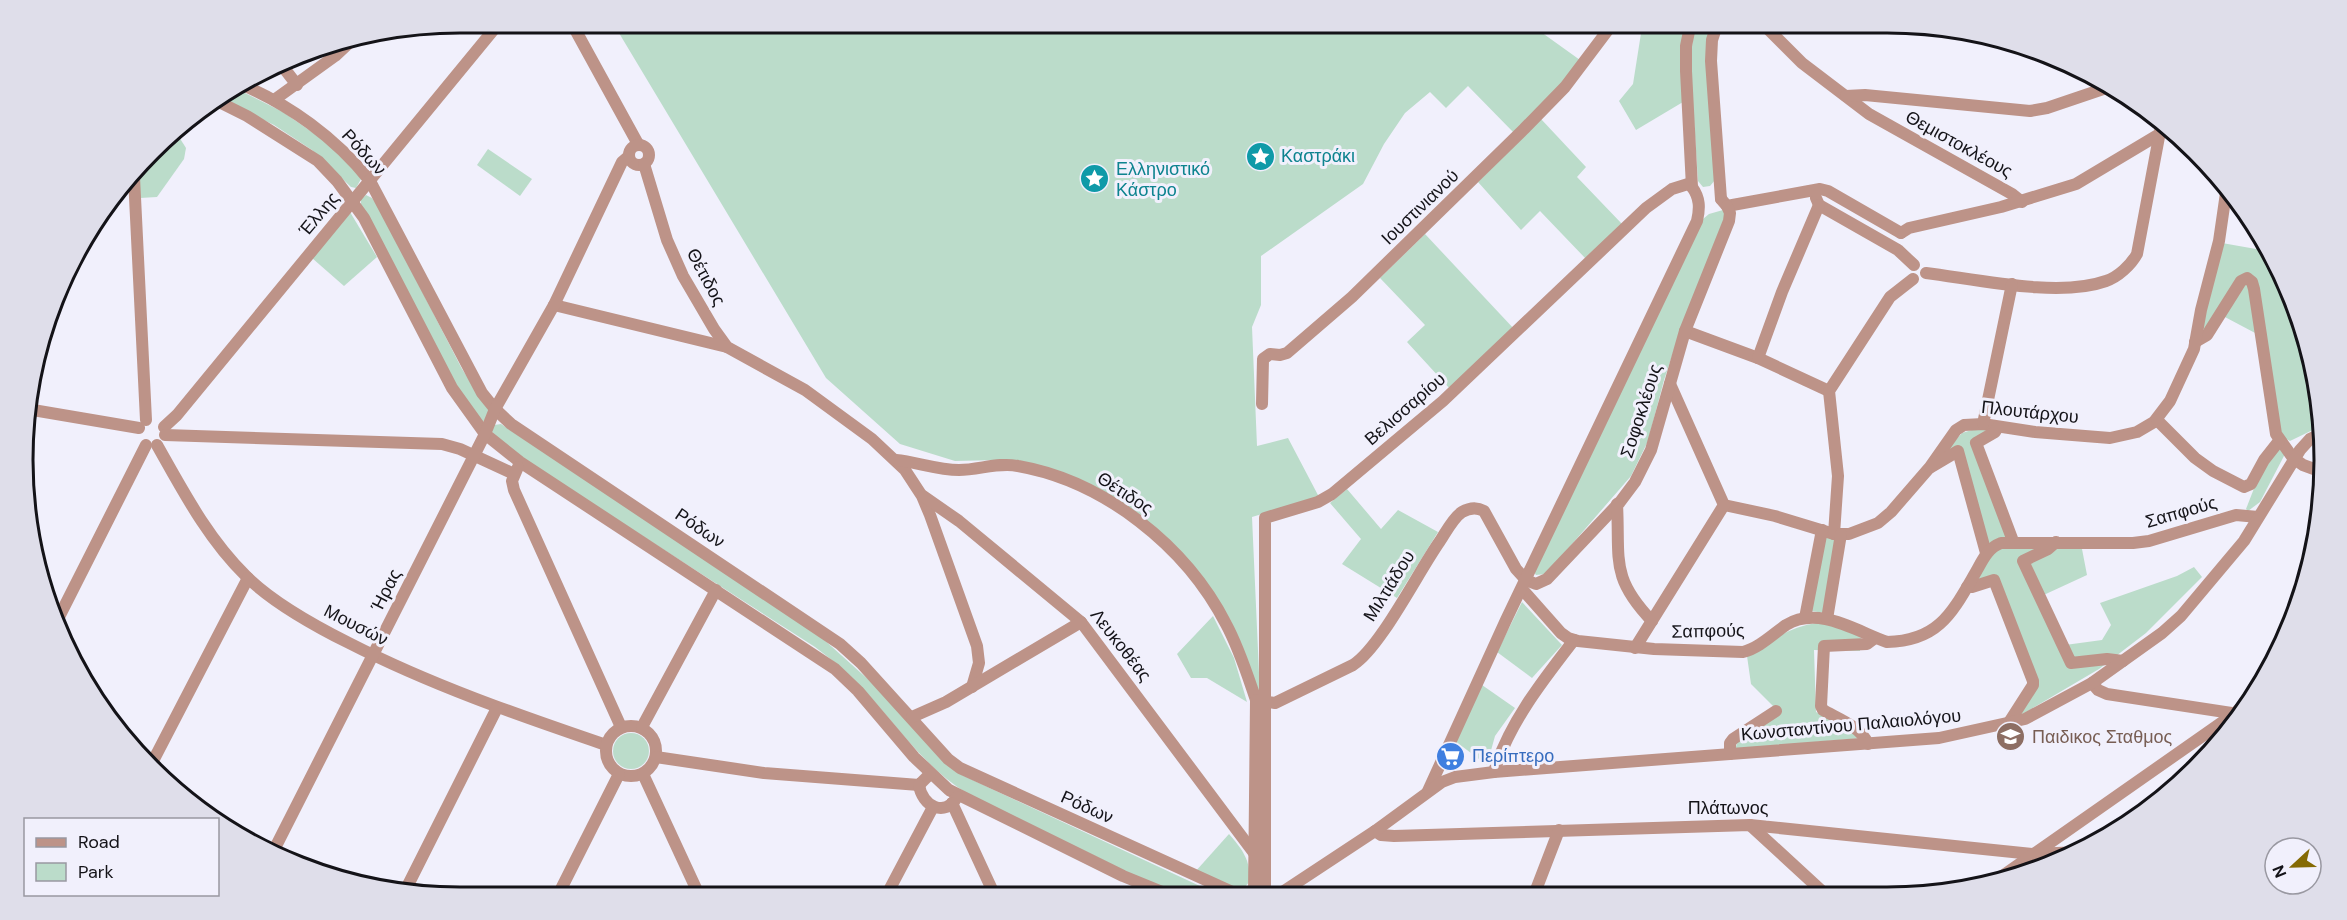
<svg xmlns="http://www.w3.org/2000/svg" width="2347" height="920" font-family="'DM Sans',sans-serif">
  <style>
    .green { fill: #bbdcca }
    .lines { fill: none; stroke-linecap: round; stroke-linejoin: round }
    .minor { stroke: #bd9388; stroke-width: 12 }
    .labels { text-anchor: middle; dominant-baseline: central; stroke-width: 6; stroke-linejoin: round; paint-order: stroke }
    .street-label { font-size: 18px; fill: #141318; stroke: #f1f0fc }
    .culture-label { font-size: 18px; fill: #0d838f; stroke: #f1f0fc; text-anchor: start }
    .education-label { font-size: 18px; fill: #785e54; stroke: #f1f0fc; text-anchor: start }
    .shop-label { font-size: 18px; fill: #366cbe; stroke: #f1f0fc; text-anchor: start }
    .rim { fill: none; stroke: #141318; stroke-width: 3 }
  </style>
  <rect width="100%" height="100%" fill="#f1f0fc"/>
  <g class="green">
    <path d="M1527 22 1580 60 1562 83 1514 133 1468 86 1446 108 1430 92 1405 113 1384 144 1363 184 1261 256V305L1252 327 1257 446 1288 438 1319 497 1252 517 1260 695 1230 619 1124 507 999 460 955 461 900 444 826 378 613 23Z"/>
    <path d="M1695 23H1713L1715 180 1710 186 1703 187 1698 181 1690 61Z"/>
    <path d="M1685 26 1683 102 1636 130 1619 101 1633 84 1642 27Z"/>
    <path d="M233 87 283 112 322 139 357 171 361 179 356 188 351 187 312 150 274 125 218 98Z"/>
    <path d="M1541 119 1586 167 1577 177 1623 225 1586 259 1540 211 1521 230 1478 182Z"/>
    <path d="M174 129 186 148 184 159 157 197 140 198 139 171Z"/>
    <path d="M488 149 532 179 520 196 477 165Z"/>
    <path d="M366 195 372 198 378 206 462 369 490 411 485 422 480 421 452 378 361 206V199Z"/>
    <path d="M1723 210 1727 214 1681 329 1664 380 1648 441 1631 476 1546 574 1536 575 1534 572 1703 219 1709 214Z"/>
    <path d="M350 212 377 257 344 286 312 258Z"/>
    <path d="M1425 234 1515 330 1451 390 1407 342 1425 325 1380 278Z"/>
    <path d="M2222 243 2256 249 2267 246 2279 266 2309 346 2323 425 2290 441 2281 436 2257 334 2223 316 2201 331Z"/>
    <path d="M501 424 811 628 881 691 962 775 1202 887 1225 896H1185L1158 887 968 794C916 762 888 710 844 670 835 662 825 655 815 647L529 463 494 436 492 431 494 425Z"/>
    <path d="M1975 429 1990 430 1971 445 2011 546 2082 549 2087 575 2035 599 2065 645 2102 640 2111 625 2100 603 2177 576 2194 567 2202 577 2146 633 2099 669 2021 715 2019 713 2037 684 1997 579 1973 584 1988 558 1959 447 1943 454 1962 433Z"/>
    <path d="M2278 448 2285 454 2260 502 2248 511 2246 509 2260 473Z"/>
    <path d="M1347 489 1381 529 1398 510 1438 532 1397 598 1342 564 1361 539 1330 503Z"/>
    <path d="M1825 536 1838 538 1825 613 1811 611Z"/>
    <path d="M1522 602 1562 645 1532 678 1497 652Z"/>
    <path d="M1213 616 1234 658 1247 702 1207 678H1191L1177 654Z"/>
    <path d="M1818 623 1838 626 1861 636 1860 651 1814 650 1816 712 1862 738 1735 749 1738 741 1774 707 1751 684 1747 656C1770 641 1791 626 1818 623Z"/>
    <path d="M1482 685 1515 708 1495 736 1487 765 1455 741Z"/>
    <circle cx="631" cy="751" r="18"/>
    <path d="M1229 834C1243 850 1250 860 1250 881L1244 888 1235 890 1195 872Z"/>
  </g>
  <g class="lines">
    <g class="minor">
      <path d="M571 22 638 144"/>
      <path d="M1718 22 1712 40 1711 61 1721 199"/>
      <path d="M1761 22 1802 63 1869 114 2012 194 2022 202"/>
      <path d="M280 63 297 85"/>
      <path d="M238 83C289 104 336 138 370 181L482 393 495 409 511 424 840 644 861 663 948 759 960 768 1241 896"/>
      <path d="M1846 96 1865 95 2030 111 2047 108 2112 86"/>
      <path d="M215 100 247 116 318 161 337 181 364 218 452 388 485 434 520 462 835 669 858 691 914 757 949 790 1123 876 1172 896"/>
      <path d="M274 100 335 56 351 41"/>
      <circle cx="639" cy="155" r="10"/>
      <path d="M644 164 667 240 683 276 714 329 727 347 805 390 872 439 905 470 922 496 930 515 977 646 979 663 972 687"/>
      <path d="M134 177 146 420"/>
      <path d="M1816 198 1819 205 1898 250 1914 265"/>
      <path d="M1721 199 1727 206 1820 189 1828 191 1901 233"/>
      <path d="M1901 233 1909 228 2001 207 2076 184 2158 135"/>
      <path d="M1926 273C1975 279 2059 298 2106 281 2118 277 2131 265 2137 254L2162 121"/>
      <path d="M554 305 727 347"/>
      <path d="M1685 331 1758 358 1829 391"/>
      <path d="M2195 342 2207 335 2241 281 2247 278 2252 282 2254 289 2276 434 2293 458 2303 465 2322 472"/>
      <path d="M1758 358 1782 292 1819 205"/>
      <path d="M1670 384 1724 505 1775 516 1834 534H1849L1878 523 1891 512 1930 467 1956 430 1964 425 1983 424 2035 432 2110 438 2137 432 2154 422 2170 401 2194 349 2201 310 2219 241 2227 186"/>
      <path d="M1262 404 1263 359 1270 354 1280 355 1287 353 1352 297 1524 129 1565 87 1614 22"/>
      <path d="M27 409 139 428"/>
      <path d="M2157 420 2195 458 2213 471 2244 487 2251 484 2264 460 2279 441"/>
      <path d="M1983 424 2012 284"/>
      <path d="M164 427 177 415 500 22"/>
      <path d="M1998 427 1995 432 1976 443 2013 541"/>
      <path d="M165 435 442 444 460 449 514 474"/>
      <path d="M157 445C183 491 208 539 246 576 273 603 315 626 349 643 431 685 518 715 606 745"/>
      <path d="M896 460C916 462 938 470 959 470 979 470 998 462 1018 466 1104 481 1186 546 1226 624 1239 648 1247 674 1256 700L1275 703 1353 665C1381 647 1418 572 1440 541 1446 532 1453 518 1462 512 1469 508 1477 507 1484 511L1516 569 1526 580 1536 584 1547 579 1620 502 1635 482 1651 450 1685 331 1729 221 1730 213 1727 206"/>
      <path d="M518 467 512 481 514 490 621 727"/>
      <path d="M1931 467 1958 451 1986 553"/>
      <path d="M923 496 959 521 1081 622 1254 853"/>
      <path d="M1617 504C1620 560 1610 577 1652 621"/>
      <path d="M1834 534 1838 476 1829 391 1890 297 1913 279"/>
      <path d="M2056 542 2048 549 2023 561 2071 663 2107 659 2123 661"/>
      <path d="M1967 587H1972L1994 580 2033 681V685L2008 724"/>
      <path d="M1522 589 1561 633 1568 638 1578 641 1654 649 1743 652C1759 648 1773 634 1786 625 1818 605 1856 631 1887 642 1940 641 1953 611 1977 570 1983 559 1988 548 2001 543H2133L2149 541 2236 515 2258 517"/>
      <path d="M1805 618 1822 530"/>
      <path d="M1827 619 1841 534"/>
      <path d="M55 625 146 445"/>
      <path d="M1635 648 1724 505"/>
      <path d="M2092 683 2098 690 2107 694 2238 714"/>
      <path d="M912 717 946 702 1081 622"/>
      <circle cx="631" cy="751" r="25"/>
      <path d="M642 727 716 590"/>
      <path d="M1868 744C1861 727 1839 719 1823 710L1821 706 1824 646 1867 644 1875 638"/>
      <path d="M1730 754V743L1733 739 1776 711"/>
      <path d="M656 757 764 773 919 785 930 774"/>
      <path d="M152 763 248 578"/>
      <path d="M1494 772C1509 723 1543 680 1574 640"/>
      <path d="M643 774 700 897"/>
      <path d="M919 785C922 806 945 818 957 797"/>
      <path d="M1428 791 1506 620 1697 221C1700 208 1700 198 1692 187L1686 71V46L1691 22"/>
      <path d="M952 803 995 896"/>
      <path d="M1750 825 1825 894"/>
      <path d="M1375 831 1381 835 1394 836 1750 825 2032 854 2081 852"/>
      <path d="M274 850 485 434 495 409 554 305 622 162 629 156"/>
      <path d="M2001 877 2234 714 2255 694"/>
      <path d="M406 889 497 708"/>
      <path d="M1254 895 1256 700"/>
      <path d="M1265 895V518L1318 502 1332 494 1443 401 1646 208 1672 189 1688 184 1692 187"/>
      <path d="M1278 895 1375 831 1442 782 1455 777 1494 772 1939 738 2025 719 2092 683 2162 633 2181 616 2244 541 2300 450 2310 439 2323 433"/>
      <path d="M1534 895 1559 830"/>
      <path d="M886 896 933 807"/>
      <path d="M557 897 619 774"/>
    </g>
  </g>
  <defs>
    <symbol id="sight-disc" viewBox="-11 -11 22 22"><circle r="9.5" fill="#0f9aa8" stroke="#f1f0fc"/><path d="M0-6L1.8-2.2L6-1.7L2.9 1.2L3.7 5.4L0 3.3L-3.7 5.4L-2.9 1.2L-6-1.7L-1.8-2.2Z" fill="#fff"/></symbol>
    <symbol id="school-disc" viewBox="-11 -11 22 22"><circle r="9.5" fill="#8d6e63" stroke="#f1f0fc"/><path d="M0-5L7-2L0 1L-7-2ZM-4 1L0 2.5L4 1V4Q0 6-4 4Z" fill="#fff"/></symbol>
    <symbol id="supermarket-disc" viewBox="-11 -11 22 22"><circle r="9.5" fill="#3f7fe0" stroke="#f1f0fc"/><path d="M-6-5.5h2.5l.6 2H6L4.5 2H-2.5L-4.4-4H-6ZM-1.5 3.2a1.3 1.3 0 1 0 .1 0ZM3 3.2a1.3 1.3 0 1 0 .1 0Z" fill="#fff"/></symbol>
  </defs>
  <g fill-rule="evenodd">
    <use href="#sight-disc" x="1244" y="140" width="33" height="33"/>
    <use href="#sight-disc" x="1078" y="162" width="33" height="33"/>
    <use href="#school-disc" x="1994" y="720" width="33" height="33"/>
    <use href="#supermarket-disc" x="1434" y="740" width="33" height="33"/>
  </g>
  <g class="labels">
    <g class="street-label">
      <text transform="translate(1959 144) rotate(29)">Θεμιστοκλέους</text>
      <text transform="translate(364 152) rotate(47)">Ρόδων</text>
      <text transform="translate(1420 207) rotate(-44)">Ιουστινιανού</text>
      <text transform="translate(319 214) rotate(-50)">Έλλης</text>
      <text transform="translate(706 277) rotate(62)">Θέτιδος</text>
      <text transform="translate(1405 409) rotate(-41)">Βελισσαρίου</text>
      <text transform="translate(1641 411) rotate(-72)">Σοφοκλέους</text>
      <text transform="translate(2030 412) rotate(6)">Πλουτάρχου</text>
      <text transform="translate(1125 493) rotate(33)">Θέτιδος</text>
      <text transform="translate(2181 512) rotate(-16)">Σαπφούς</text>
      <text transform="translate(700 528) rotate(34)">Ρόδων</text>
      <text transform="translate(1389 586) rotate(-58)">Μιλτιάδου</text>
      <text transform="translate(386 590) rotate(-63)">Ήρας</text>
      <text transform="translate(356 625) rotate(27)">Μουσών</text>
      <text transform="translate(1708 631) rotate(-1)">Σαπφούς</text>
      <text transform="translate(1121 645) rotate(52)">Λευκοθέας</text>
      <text transform="translate(1851 725) rotate(-5)">Κωνσταντίνου Παλαιολόγου</text>
      <text transform="translate(1087 807) rotate(24)">Ρόδων</text>
      <text x="1728" y="808">Πλάτωνος</text>
    </g>
    <g class="culture-label">
      <text x="1281" y="156">Καστράκι</text>
      <text x="1116" y="169">Ελληνιστικό<tspan x="1116" dy="21">Κάστρο</tspan></text>
    </g>
    <g class="education-label">
      <text x="2032" y="737">Παιδικος Σταθμος</text>
    </g>
    <g class="shop-label">
      <text x="1472" y="756">Περίπτερο</text>
    </g>
  </g>
  <path d="M0 0H2347V920H0ZM460 33H1887A427 427 0 0 1 2314 460V460A427 427 0 0 1 1887 887H460A427 427 0 0 1 33 460V460A427 427 0 0 1 460 33Z" fill="#dfdeea" fill-rule="evenodd"/>
  <path class="rim" d="M460 33H1887A427 427 0 0 1 2314 460V460A427 427 0 0 1 1887 887H460A427 427 0 0 1 33 460V460A427 427 0 0 1 460 33Z"/>
  <rect x="24" y="818" width="195" height="78" fill="#f1f0fc" stroke="#9998a1" stroke-width="1.5"/>
  <rect x="36" y="838" width="30" height="9" fill="#bd9388" stroke="#9998a1" stroke-width="1.5"/>
  <text x="78" y="848" font-size="18" fill="#141318">Road</text>
  <rect x="36" y="863" width="30" height="18" fill="#bbdcca" stroke="#9998a1" stroke-width="1.5"/>
  <text x="78" y="878" font-size="18" fill="#141318">Park</text>
  <g transform="translate(2293 866) rotate(248)"><circle r="28" fill="#f1f0fc" stroke="#9998a1" stroke-width="1.5"/>
  <path d="M0-4.5L10 22L0 15L-10 22Z" fill="#856a04"/>
  <text y="-9" font-size="16" font-weight="bold" text-anchor="middle" fill="#141318">N</text>
  </g>
</svg>
